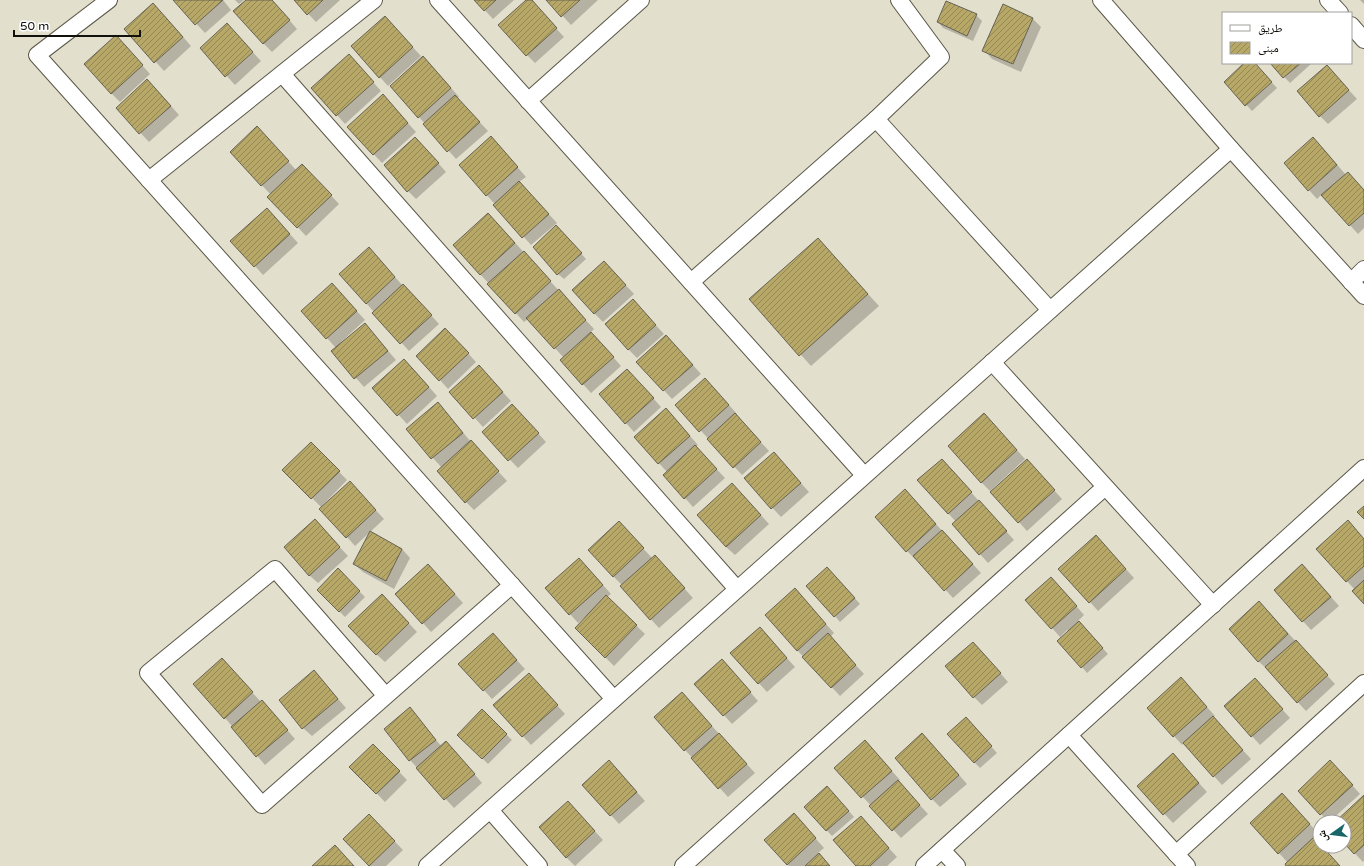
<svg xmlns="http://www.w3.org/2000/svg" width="1364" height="866" font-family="'Varela Round','Noto Naskh Arabic',sans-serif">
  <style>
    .shadow { fill: #0003 }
    .building { fill: url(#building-hatch); stroke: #676354 }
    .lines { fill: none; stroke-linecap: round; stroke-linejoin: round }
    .street-casing { stroke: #5b5748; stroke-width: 18 }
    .street { stroke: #fff; stroke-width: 16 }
  </style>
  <defs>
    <pattern id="building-hatch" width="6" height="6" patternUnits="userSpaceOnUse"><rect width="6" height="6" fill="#b7a867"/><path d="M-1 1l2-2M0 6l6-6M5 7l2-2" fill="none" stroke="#938753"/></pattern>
  </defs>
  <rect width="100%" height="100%" fill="#e3dfcd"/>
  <g class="shadow">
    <path d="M174 0H223L231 10 205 33Z"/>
    <path d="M235 0H244L239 4Z"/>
    <path d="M247 0H272L297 29 272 52 263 43Z"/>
    <path d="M295 0H340L316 22Z"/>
    <path d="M475 0H514L493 19Z"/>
    <path d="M527 0H530L564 37 535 63 527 55Z"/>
    <path d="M548 0H598L571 25Z"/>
    <path d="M1360 0H1364V4Z"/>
    <path d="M162 13 191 46 164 71 126 29Z"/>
    <path d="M976 15 982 21 973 41 943 28 938 22Z"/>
    <path d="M1032 18 1041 27 1021 72 992 59 984 50Z"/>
    <path d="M393 26 421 56 388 86 352 46Z"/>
    <path d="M235 33 261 61 235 85 201 48Z"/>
    <path d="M124 45 150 74 120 102 111 93Z"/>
    <path d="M1246 63H1254L1277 88 1252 111 1225 82Z"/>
    <path d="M1271 63H1312L1290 83Z"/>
    <path d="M357 64 381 91 345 124 313 88Z"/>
    <path d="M432 66 459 97 457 98 488 131 456 159 419 117Z"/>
    <path d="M1335 75 1357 99 1328 124 1320 116Z"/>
    <path d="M156 89 179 115 149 142 117 108Z"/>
    <path d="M391 104 416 132 382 163 348 127Z"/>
    <path d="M265 136 297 171 311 174 339 204 306 236 269 197 271 195 231 152Z"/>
    <path d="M499 146 526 177 519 182 557 223 531 245 460 165Z"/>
    <path d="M424 147 446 172 416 199 408 191Z"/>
    <path d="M1322 147 1346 175 1364 190V228L1358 234 1322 194 1317 199 1309 190Z"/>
    <path d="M275 218 298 243 263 275 255 266Z"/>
    <path d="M497 223 594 329 591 332 621 366 591 393 561 360 564 358 528 319 524 322 480 274Z"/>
    <path d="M562 232 586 259 564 279 558 274Z"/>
    <path d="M818 239 879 306 811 366 751 299Z"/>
    <path d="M377 257 403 286 412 294 439 324 409 351 366 303Z"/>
    <path d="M604 262 634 294 603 322 594 313Z"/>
    <path d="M332 284 365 320 341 342 342 343 365 324 396 360 364 387 332 351 336 348 327 338Z"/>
    <path d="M641 309 664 334 637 358 628 349Z"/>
    <path d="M454 338 476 362 448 389 440 380Z"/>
    <path d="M675 345 701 374 672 399 638 362Z"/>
    <path d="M413 369 437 396 407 424 374 388Z"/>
    <path d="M487 375 511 401 483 427 451 392Z"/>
    <path d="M635 378 661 407 634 432 626 423Z"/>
    <path d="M714 388 737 414 736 415 769 451 742 475 677 405Z"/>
    <path d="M446 412 471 442 507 481 474 510 466 502 442 468 407 429Z"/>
    <path d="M521 414 546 442 518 468 483 432Z"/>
    <path d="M984 414 1025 459 990 491 981 482Z"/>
    <path d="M674 418 698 445 696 447 725 478 693 507 685 498 667 472 635 437Z"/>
    <path d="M311 443 347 480 321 507 284 470Z"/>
    <path d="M942 460 1014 540 988 563 953 524 956 522 919 481Z"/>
    <path d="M782 462 809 492 781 517 745 479Z"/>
    <path d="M1035 469 1062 499 1027 531 992 492Z"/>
    <path d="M358 491 384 519 355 546 347 537Z"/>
    <path d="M741 493 769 524 735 555 726 547Z"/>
    <path d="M913 499 981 573 953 598 916 558 915 559 907 551Z"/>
    <path d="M323 529 348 556 318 583 309 575Z"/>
    <path d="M627 531 652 558 663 565 693 598 659 628 621 587 622 585 613 576Z"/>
    <path d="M370 533 402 549 410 558 394 589 363 572 354 564Z"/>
    <path d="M1364 539V602L1355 590 1318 549Z"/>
    <path d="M1104 545 1134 578 1098 611 1090 602Z"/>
    <path d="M588 568 611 594 607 597 645 634 614 666 576 628 587 617 586 616 578 623 570 614Z"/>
    <path d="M338 570 365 597 345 617 318 590Z"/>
    <path d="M437 574 463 603 431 632 423 623Z"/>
    <path d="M833 574 860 604 840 622 835 616Z"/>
    <path d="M1311 574 1339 606 1311 630 1275 590Z"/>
    <path d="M1060 587 1084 615 1078 621 1108 654 1087 673 1082 667 1069 632 1067 630 1060 637 1052 628Z"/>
    <path d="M803 598 834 633 830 637 864 674 840 696 797 650Z"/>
    <path d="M391 604 417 632 385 662 376 654Z"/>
    <path d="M1268 611 1335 684 1306 711 1267 669 1258 661Z"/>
    <path d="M768 637 795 667 767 692 732 654Z"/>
    <path d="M501 643 525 669 492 699 460 664Z"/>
    <path d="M982 652 1008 682 982 705 974 697Z"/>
    <path d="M230 668 261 702 270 710 295 739 265 765 225 718Z"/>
    <path d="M730 669 758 701 732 724 696 684Z"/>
    <path d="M314 671 346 708 312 736 303 728Z"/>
    <path d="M537 683 565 714 531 745 495 705Z"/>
    <path d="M1189 687 1215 716 1212 717 1251 759 1222 785 1184 743 1182 745 1174 736 1148 708Z"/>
    <path d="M1263 688 1290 718 1260 745 1225 706Z"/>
    <path d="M690 702 755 773 728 797 655 717Z"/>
    <path d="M410 709 442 747 455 751 482 783 454 808 410 760 385 729Z"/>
    <path d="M482 711 512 740 488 764 459 735Z"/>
    <path d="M971 724 997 753 980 768 974 762Z"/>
    <path d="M931 743 967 784 940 807 932 799Z"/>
    <path d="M373 745 407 780 385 802 351 767Z"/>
    <path d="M873 750 900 780 898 781 928 814 901 838 836 768Z"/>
    <path d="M1181 763 1207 792 1173 823 1138 786Z"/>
    <path d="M617 770 645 801 619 824 584 785Z"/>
    <path d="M1339 770 1360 794 1329 822 1321 814Z"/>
    <path d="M833 793 854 817 832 836 805 807Z"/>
    <path d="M1364 797V861L1363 862 1344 842V822H1337Z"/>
    <path d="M1290 803 1318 833 1313 838 1340 866H1287L1288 863 1279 853Z"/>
    <path d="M576 811 603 840 575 866 566 857Z"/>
    <path d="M369 815 403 850 386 866H370L344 839Z"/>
    <path d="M802 823 824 848 818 853 830 866H789L766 840Z"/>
    <path d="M869 826 897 857 887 866H857Z"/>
  </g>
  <g class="building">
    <path d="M173 0H223L195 25Z"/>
    <path d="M246 0H272L290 20 263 44 233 11Z"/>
    <path d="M294 0H323L307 15Z"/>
    <path d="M474 0H496L484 11Z"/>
    <path d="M526 0H532L557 28 526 56 498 25Z"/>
    <path d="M546 0H580L561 17Z"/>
    <path d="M946 1 977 14 967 36 937 22Z"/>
    <path d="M153 3 183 37 154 63 124 29Z"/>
    <path d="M1003 4 1033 18 1013 64 982 51Z"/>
    <path d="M385 16 413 47 379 78 351 46Z"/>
    <path d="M227 23 253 52 225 77 200 48Z"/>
    <path d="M116 35 143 65 111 94 84 64Z"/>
    <path d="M349 54 374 82 336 116 311 88Z"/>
    <path d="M423 56 451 88 418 118 390 86Z"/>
    <path d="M1244 63H1255L1272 82 1245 106 1224 82Z"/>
    <path d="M1270 63H1301L1283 78Z"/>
    <path d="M1327 65 1349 90 1319 117 1297 91Z"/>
    <path d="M147 79 171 106 139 134 116 108Z"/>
    <path d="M383 94 408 123 373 155 347 127Z"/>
    <path d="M455 95 480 122 447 152 423 124Z"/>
    <path d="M257 126 289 161 261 186 230 152Z"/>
    <path d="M491 136 518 167 486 196 459 165Z"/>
    <path d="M415 137 439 163 407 192 384 165Z"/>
    <path d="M1313 137 1337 165 1308 191 1284 163Z"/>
    <path d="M302 164 332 195 297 228 267 197Z"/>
    <path d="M1348 172 1364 190V213L1349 226 1321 195Z"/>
    <path d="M519 181 549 214 522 238 493 205Z"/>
    <path d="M267 208 290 234 254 267 230 241Z"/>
    <path d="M488 213 515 243 480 275 453 245Z"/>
    <path d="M556 225 582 253 557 275 533 247Z"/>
    <path d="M818 238 868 294 799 356 749 299Z"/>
    <path d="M369 247 395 277 366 304 339 274Z"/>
    <path d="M524 251 551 281 515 314 487 284Z"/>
    <path d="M604 261 626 285 594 314 572 290Z"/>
    <path d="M332 283 357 311 326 339 301 311Z"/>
    <path d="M403 284 432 315 400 344 372 313Z"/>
    <path d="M559 289 586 320 554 349 526 318Z"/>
    <path d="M633 299 656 325 628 350 605 324Z"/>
    <path d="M365 323 388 351 354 379 331 351Z"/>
    <path d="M445 328 469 353 439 381 416 356Z"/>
    <path d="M591 332 614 357 582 385 560 360Z"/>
    <path d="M666 335 693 365 663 391 636 362Z"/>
    <path d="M404 359 429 387 397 416 372 388Z"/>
    <path d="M479 365 503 392 473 419 449 392Z"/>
    <path d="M627 369 654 398 625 424 599 394Z"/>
    <path d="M705 378 729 405 699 432 675 405Z"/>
    <path d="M438 402 463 433 431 459 406 429Z"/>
    <path d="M512 404 539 433 508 461 482 432Z"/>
    <path d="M666 408 690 436 658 464 634 437Z"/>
    <path d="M735 413 761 442 733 468 707 439Z"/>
    <path d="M984 413 1017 450 981 483 948 446Z"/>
    <path d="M471 440 499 471 465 503 437 471Z"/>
    <path d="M311 442 340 471 311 499 282 470Z"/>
    <path d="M695 445 717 469 684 499 663 475Z"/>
    <path d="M774 452 801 483 771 509 744 478Z"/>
    <path d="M942 459 972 492 948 514 917 480Z"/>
    <path d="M1027 459 1055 490 1018 523 990 492Z"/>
    <path d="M350 481 376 510 346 538 319 509Z"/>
    <path d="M732 483 761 515 726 547 697 515Z"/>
    <path d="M905 489 936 524 906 552 875 517Z"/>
    <path d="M979 500 1007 531 979 555 952 524Z"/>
    <path d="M1364 506V519L1357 512Z"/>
    <path d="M315 519 340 547 309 576 284 547Z"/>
    <path d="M1348 520 1364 539V566L1346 582 1316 549Z"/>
    <path d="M619 521 644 548 613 577 588 550Z"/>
    <path d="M942 530 973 564 944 591 913 556Z"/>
    <path d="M370 531 402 549 386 581 353 564Z"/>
    <path d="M1096 535 1126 569 1089 603 1058 569Z"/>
    <path d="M655 555 685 588 650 620 620 586Z"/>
    <path d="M579 558 603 585 569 615 545 588Z"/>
    <path d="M428 564 455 594 422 624 395 594Z"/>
    <path d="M1302 564 1331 597 1302 622 1274 590Z"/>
    <path d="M827 567 855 598 834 617 806 586Z"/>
    <path d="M338 568 360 591 339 612 317 590Z"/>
    <path d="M1051 577 1077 606 1051 629 1025 600Z"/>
    <path d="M1364 580V604L1352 591Z"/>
    <path d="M795 588 826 624 797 651 765 615Z"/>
    <path d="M382 594 409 623 376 655 348 626Z"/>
    <path d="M606 595 637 625 605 658 575 628Z"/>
    <path d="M1259 601 1288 634 1258 662 1229 629Z"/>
    <path d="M1079 621 1103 648 1081 668 1057 641Z"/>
    <path d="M760 627 787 658 758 684 730 653Z"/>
    <path d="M493 633 517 660 483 691 458 664Z"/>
    <path d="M828 633 856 665 831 688 802 657Z"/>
    <path d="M1296 640 1328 675 1297 703 1265 667Z"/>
    <path d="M973 642 1001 673 973 698 945 666Z"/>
    <path d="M222 658 253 692 224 719 193 684Z"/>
    <path d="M722 659 751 692 723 716 694 684Z"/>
    <path d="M314 670 338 699 302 729 279 700Z"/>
    <path d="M529 673 558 705 522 737 493 705Z"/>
    <path d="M1181 677 1207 707 1173 737 1147 708Z"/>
    <path d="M1255 678 1283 709 1251 737 1224 706Z"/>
    <path d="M682 692 712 726 684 751 654 717Z"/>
    <path d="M262 700 288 730 256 757 231 727Z"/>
    <path d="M410 707 436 740 409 761 384 729Z"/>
    <path d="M482 709 507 734 482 759 457 735Z"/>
    <path d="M1213 716 1243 750 1213 777 1183 743Z"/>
    <path d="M966 717 992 746 974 763 947 734Z"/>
    <path d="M719 733 747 764 718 789 691 758Z"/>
    <path d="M922 733 959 775 931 800 895 758Z"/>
    <path d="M865 740 892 771 861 798 834 768Z"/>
    <path d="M446 741 475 774 444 800 416 768Z"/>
    <path d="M373 744 400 771 376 794 349 767Z"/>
    <path d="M1173 753 1199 783 1163 815 1137 786Z"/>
    <path d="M609 760 637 792 610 816 582 785Z"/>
    <path d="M1330 760 1353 785 1320 815 1298 791Z"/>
    <path d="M898 780 920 805 892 831 869 806Z"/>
    <path d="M827 786 849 811 826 831 804 807Z"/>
    <path d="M1282 793 1310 824 1278 854 1250 823Z"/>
    <path d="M1364 795V845L1354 854 1344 843V822H1335Z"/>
    <path d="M568 801 595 831 566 858 539 827Z"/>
    <path d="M794 813 816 838 787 865 764 840Z"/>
    <path d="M369 814 395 841 369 866 343 839Z"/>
    <path d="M861 816 889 848 870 866H856L833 840Z"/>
    <path d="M1314 837 1320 844V846H1322L1340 866H1286L1285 864Z"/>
    <path d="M335 845 354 866H312Z"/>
    <path d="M819 853 830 866H805Z"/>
  </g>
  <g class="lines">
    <defs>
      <g id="street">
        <path d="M109 0 37 55 614 699"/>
        <path d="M438 0 864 475"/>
        <path d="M1101 0 1231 149 1364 296"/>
        <path d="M1328 0 1340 13"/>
        <path d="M1351 25 1364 40"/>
        <path d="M282 74 737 589"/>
        <path d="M528 101 641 0"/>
        <path d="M876 119 941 57 899 0"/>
        <path d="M149 180 374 0"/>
        <path d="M691 282 876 119 1050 310"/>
        <path d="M1351 282 1364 269"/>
        <path d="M992 362 1213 605"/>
        <path d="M386 696 275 569 148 673 262 805 512 585"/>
        <path d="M1069 735 1187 866"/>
        <path d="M490 810 539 866"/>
        <path d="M942 850 957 866"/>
        <path d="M1176 854 1364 683"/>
        <path d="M427 866 1231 149"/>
        <path d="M683 866 1105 487"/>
        <path d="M924 866 1364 468"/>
      </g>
    </defs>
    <use href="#street" class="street-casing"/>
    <use href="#street" class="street"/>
  </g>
  <rect x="1222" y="12" width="130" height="52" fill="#ffffff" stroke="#a09f9d"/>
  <rect x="1230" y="25" width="20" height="6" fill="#ffffff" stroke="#a09f9d"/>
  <text x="1258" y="32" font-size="12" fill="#11100a">طريق</text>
  <rect x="1230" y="42" width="20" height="12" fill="url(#building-hatch)" stroke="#a09f9d"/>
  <text x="1258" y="52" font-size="12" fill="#11100a">مبنى</text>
  <g transform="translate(1332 834) rotate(256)"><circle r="19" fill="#ffffff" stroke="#a09f9d"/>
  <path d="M0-3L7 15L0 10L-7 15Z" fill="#186667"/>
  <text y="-6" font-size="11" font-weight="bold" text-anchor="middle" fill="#11100a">ش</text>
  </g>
  <path d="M14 30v6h126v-6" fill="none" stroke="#11100a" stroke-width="2"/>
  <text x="20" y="30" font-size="12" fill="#11100a" stroke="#ffffff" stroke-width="3" paint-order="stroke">50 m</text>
</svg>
